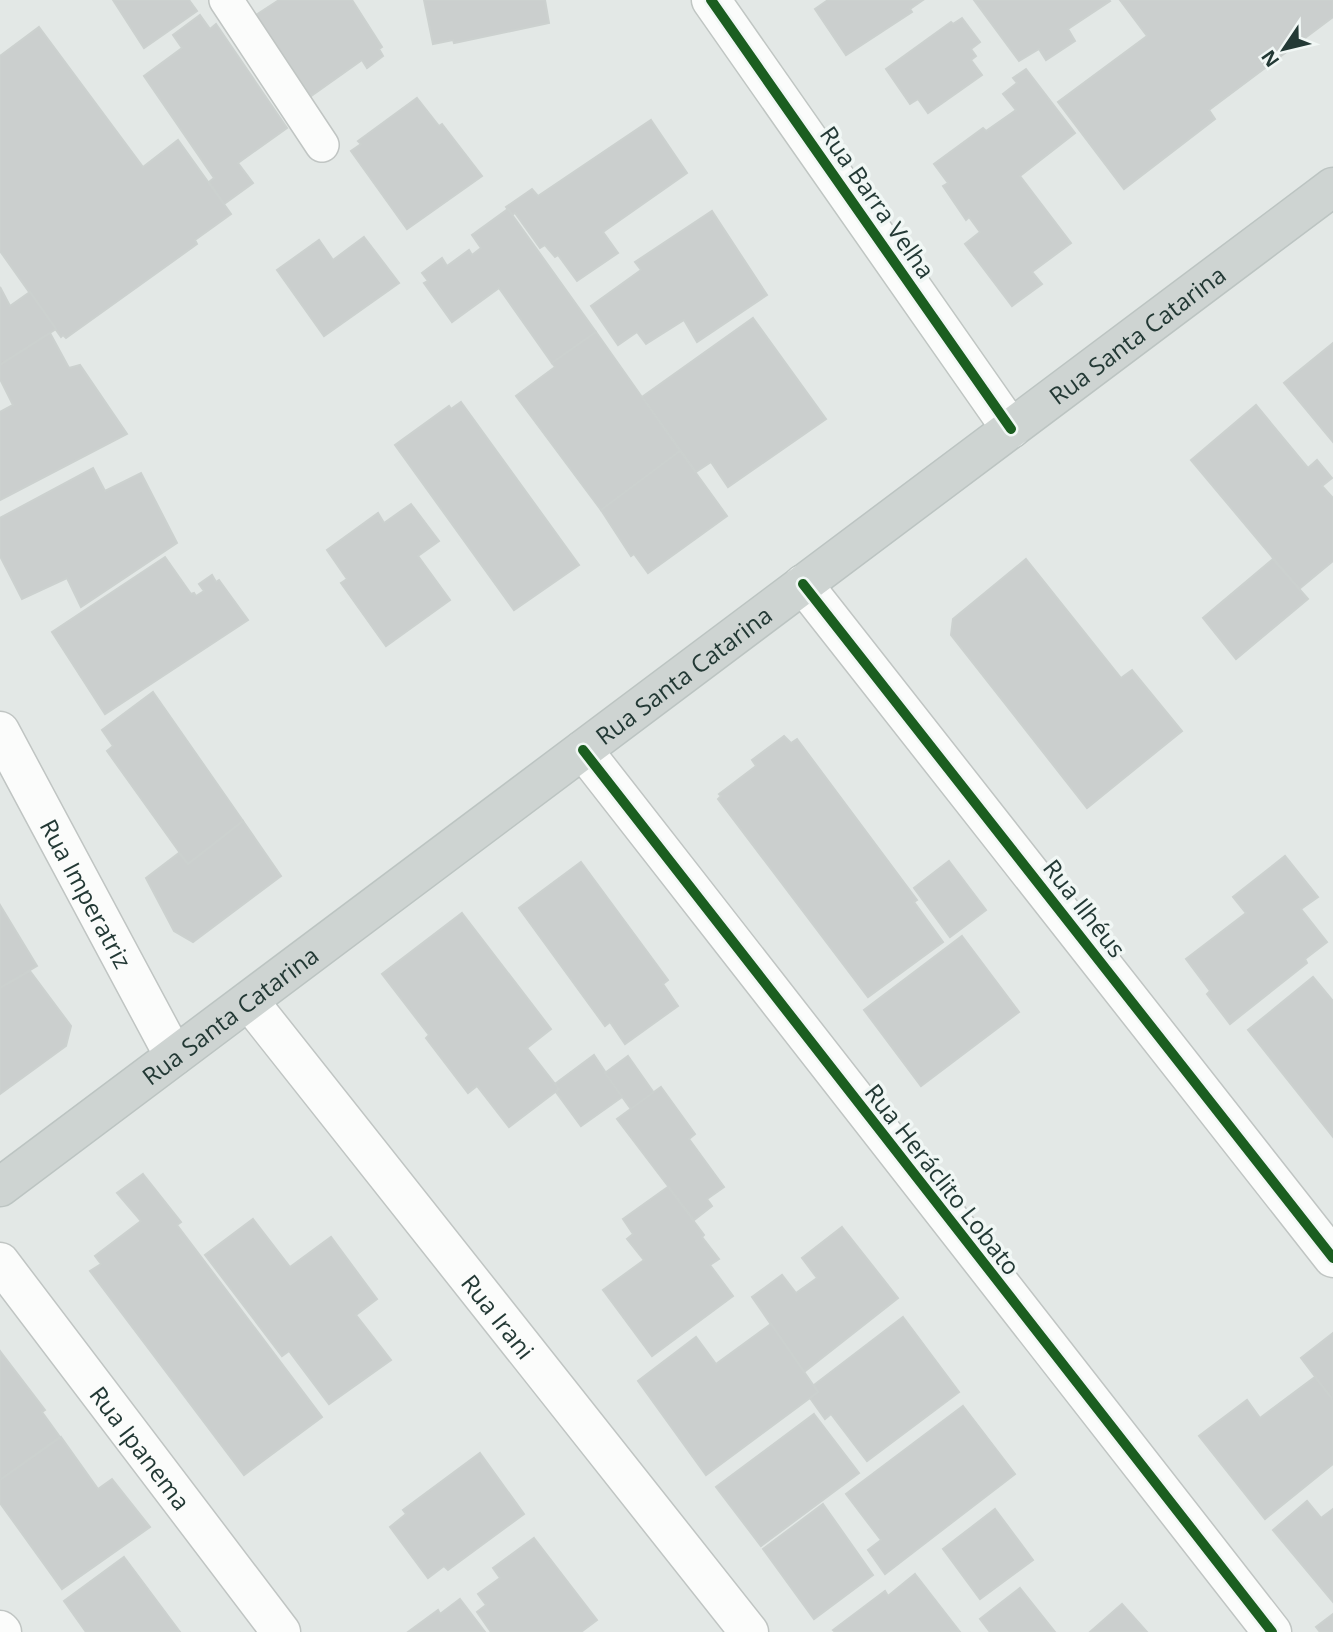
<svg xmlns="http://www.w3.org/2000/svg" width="1333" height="1632" font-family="'Open Sans',sans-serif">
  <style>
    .building { fill: #cbcfce; stroke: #ccd1cf; stroke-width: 2 }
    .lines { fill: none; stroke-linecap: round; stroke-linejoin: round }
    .lane-casing { stroke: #c0c5c3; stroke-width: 36 }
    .street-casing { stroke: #c0c5c3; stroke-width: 41 }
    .secondary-casing { stroke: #c0c6c3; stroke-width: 41 }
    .primary-casing { stroke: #bcc4c2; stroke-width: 41 }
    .lane { stroke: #fbfcfb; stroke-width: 33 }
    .street { stroke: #fbfcfb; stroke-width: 38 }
    .secondary { stroke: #fbfcfb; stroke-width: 38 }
    .primary { stroke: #ced4d2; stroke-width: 38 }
    .cycleway-casing { stroke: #f1f7f5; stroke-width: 15 }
    .cycleway { stroke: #1b5e20; stroke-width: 10 }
    .labels { text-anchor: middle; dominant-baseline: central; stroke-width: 7; stroke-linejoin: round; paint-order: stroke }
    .street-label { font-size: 24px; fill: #233935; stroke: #f1f7f5 }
  </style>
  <rect width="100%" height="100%" fill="#e3e8e6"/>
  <g class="building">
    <path d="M113 0H189L197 11 144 48Z"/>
    <path d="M279 0H352L382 47 379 49 383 56 367 68 362 60 311 96 256 15Z"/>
    <path d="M424 0H545L549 23 454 43 453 40 433 44Z"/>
    <path d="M828 0H923L910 9 912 12 846 55 815 9Z"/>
    <path d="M974 0H1109L1110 1 1068 29 1075 41 1046 60 1039 49 1019 61Z"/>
    <path d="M1120 0H1333V17L1209 110 1215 119 1124 189 1058 102 1147 36Z"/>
    <path d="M200 15 210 29 216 24 287 128 238 163 253 183 224 204 209 182 214 178 144 76 182 48 173 35Z"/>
    <path d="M962 18 980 42 971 49 976 56 971 60 982 75 928 113 918 99 910 104 886 69 951 22 953 24Z"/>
    <path d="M39 27 143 167 178 140 231 214 195 240 197 244 66 338 63 335 61 337 0 251V56Z"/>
    <path d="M1026 69 1075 133 1020 176 1071 243 1032 272 1042 284 1012 306 965 244 980 232 969 217 966 220 943 186 948 183 934 164 983 128 986 131 1016 110 1003 94 1017 83 1013 78Z"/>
    <path d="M417 98 439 126 442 124 482 176 407 229 351 151 361 144 358 141Z"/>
    <path d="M651 120 687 173 603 232 618 253 577 281 558 255 555 257 545 245 540 248 515 213 512 215 506 207 532 189 538 196Z"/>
    <path d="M508 209 596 332 552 363 499 288 452 322 424 283 428 281 422 273 442 258 447 266 469 250 472 255 481 248 472 235Z"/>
    <path d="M712 211 767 295 697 342 684 320 646 344 637 332 618 345 591 306 641 270 635 262Z"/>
    <path d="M364 237 399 283 324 336 277 270 319 240 333 260Z"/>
    <path d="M0 287 10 306 30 292 56 329 0 365Z"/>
    <path d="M753 318 826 419 728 487 711 462 696 472 642 397Z"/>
    <path d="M596 332 680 451 601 510 516 396 555 367 552 363Z"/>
    <path d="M50 333 69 368 80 365 127 434 0 500V412L13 405 0 379V365Z"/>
    <path d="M1333 343V442L1284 383Z"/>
    <path d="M461 402 579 565 514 610 395 445 449 406 451 409Z"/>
    <path d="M1256 405 1308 468 1317 460 1332 478 1322 486 1333 498V561L1299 589 1191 460Z"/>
    <path d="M680 451 727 516 648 573 634 554 631 556 601 510Z"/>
    <path d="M93 468 105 491 141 473 177 543 81 607 67 578 22 599 0 556V518Z"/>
    <path d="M411 504 439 541 418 556 450 600 386 646 341 583 347 579 327 550 378 513 384 523Z"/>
    <path d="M165 557 191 594 194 593 196 596 204 591 199 584 212 575 216 582 219 580 248 620 105 714 52 632Z"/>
    <path d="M1026 559 1121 678 1132 670 1182 731 1087 808 951 635 953 619Z"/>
    <path d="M1273 559 1308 599 1236 659 1203 618Z"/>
    <path d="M153 692 243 821 188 864 107 751 113 746 102 730Z"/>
    <path d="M784 736 791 743 797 739 917 900 914 902 943 942 868 997 718 799 721 796 719 794 756 766 752 760Z"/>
    <path d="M243 821 281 876 193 942 174 931 146 878 179 853 188 864Z"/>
    <path d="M1285 856 1318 897 1301 909 1327 942 1305 959 1307 963 1230 1024 1207 994 1210 991 1186 959 1246 913 1233 897Z"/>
    <path d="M949 861 986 910 950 937 914 888Z"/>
    <path d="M581 862 668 980 663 984 678 1006 625 1044 610 1022 605 1026 519 908Z"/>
    <path d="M0 905 37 966 0 988Z"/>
    <path d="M462 913 551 1029 527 1048 559 1089 509 1127 477 1086 468 1093 426 1038 429 1035 382 974Z"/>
    <path d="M962 936 1019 1012 921 1086 864 1010Z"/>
    <path d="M30 971 71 1026 66 1046 0 1094V988Z"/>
    <path d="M1313 977 1333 1001V1137L1248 1030Z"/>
    <path d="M594 1055 622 1097 581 1126 556 1092 559 1089 555 1084Z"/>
    <path d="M628 1056 654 1093 631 1109 605 1073Z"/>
    <path d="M661 1087 695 1134 689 1139 724 1187 707 1199 712 1206 694 1220 617 1119Z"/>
    <path d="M143 1174 181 1222 177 1225 322 1417 244 1475 90 1271 101 1264 95 1256 141 1221 117 1193Z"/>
    <path d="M668 1187 704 1235 702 1237 719 1259 710 1265 733 1296 652 1356 603 1290 644 1260 627 1239 633 1234 623 1219Z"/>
    <path d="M253 1219 290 1267 331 1237 377 1299 356 1315 391 1360 329 1404 289 1351 282 1356 205 1255Z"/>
    <path d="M842 1227 898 1298 804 1372 752 1297 782 1275 796 1293 817 1278 802 1258Z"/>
    <path d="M903 1317 959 1392 867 1461 831 1414 825 1419 810 1398 818 1392 814 1385Z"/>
    <path d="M771 1324 818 1392 706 1475 638 1381 696 1337 716 1364Z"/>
    <path d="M1333 1333V1400L1301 1358Z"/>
    <path d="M0 1351 45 1410 42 1412 60 1437 0 1480Z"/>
    <path d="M1315 1377 1333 1400V1464L1265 1519 1199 1436 1247 1400 1260 1418Z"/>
    <path d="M963 1406 1015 1474 885 1574 868 1550 881 1540 846 1494Z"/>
    <path d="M814 1414 859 1473 761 1546 716 1487Z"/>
    <path d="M61 1437 98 1489 112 1479 150 1527 62 1589 0 1503V1480Z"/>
    <path d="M480 1453 524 1514 448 1570 444 1566 428 1578 390 1527 406 1514 403 1510Z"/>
    <path d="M1307 1501 1321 1518 1333 1509V1602L1273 1530Z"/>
    <path d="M823 1504 873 1575 814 1619 763 1549Z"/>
    <path d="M995 1509 1033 1560 980 1599 943 1549Z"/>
    <path d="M534 1538 597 1620 581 1632H491L477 1612 486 1605 478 1594 500 1578 493 1568Z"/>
    <path d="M124 1557 180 1632H86L64 1601Z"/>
    <path d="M915 1574 960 1632H835L833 1630 885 1591 888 1596Z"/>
    <path d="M1020 1588 1055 1632H990L980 1619Z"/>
    <path d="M460 1599 485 1632H408L438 1610 440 1614Z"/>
    <path d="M1122 1604 1147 1632H1090Z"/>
    <path d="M1333 1614V1632H1320L1316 1627Z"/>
  </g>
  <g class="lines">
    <defs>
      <path id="lane" d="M226 0 322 145"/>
      <g id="street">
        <path d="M803 584 1333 1258"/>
        <path id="s1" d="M0 731 174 1056"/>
        <path d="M583 750 1272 1632"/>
        <path id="s2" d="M249 1001 749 1632"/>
        <path id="s3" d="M0 1262 281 1632"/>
        <path d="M0 1630 2 1632"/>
      </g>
      <path id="secondary" d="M711 0 1011 429"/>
      <g id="primary">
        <path id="s4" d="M0 1187 1333 187"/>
      </g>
    </defs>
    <use href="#lane" class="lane-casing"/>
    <use href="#street" class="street-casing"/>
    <use href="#secondary" class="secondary-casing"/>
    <use href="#primary" class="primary-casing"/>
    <use href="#lane" class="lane"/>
    <use href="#street" class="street"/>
    <use href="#secondary" class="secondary"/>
    <use href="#primary" class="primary"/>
    <defs>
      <g id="cycleway">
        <path d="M711 0 1011 429"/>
        <path d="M803 584 1333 1258"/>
        <path d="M583 750 1272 1632"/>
      </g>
    </defs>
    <use href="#cycleway" class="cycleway-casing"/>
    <use href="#cycleway" class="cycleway"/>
  </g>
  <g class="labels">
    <g class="street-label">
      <text transform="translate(878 202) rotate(55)">Rua Barra Velha</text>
      <text stroke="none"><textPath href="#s4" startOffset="1421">Rua Santa Catarina</textPath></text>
      <text stroke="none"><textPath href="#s4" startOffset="854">Rua Santa Catarina</textPath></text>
      <text stroke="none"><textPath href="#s1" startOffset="184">Rua Imperatriz</textPath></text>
      <text transform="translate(1085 908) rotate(52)">Rua Ilhéus</text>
      <text stroke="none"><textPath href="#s4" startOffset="287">Rua Santa Catarina</textPath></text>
      <text transform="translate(943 1179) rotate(52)">Rua Heráclito Lobato</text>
      <text stroke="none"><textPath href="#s2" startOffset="402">Rua Irani</textPath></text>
      <text stroke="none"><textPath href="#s3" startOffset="233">Rua Ipanema</textPath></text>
    </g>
  </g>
  <g transform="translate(1284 49) rotate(235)" stroke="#f1f7f5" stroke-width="5" paint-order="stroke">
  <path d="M0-5L12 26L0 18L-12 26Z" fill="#233935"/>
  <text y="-10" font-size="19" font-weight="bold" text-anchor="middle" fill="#233935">N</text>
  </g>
</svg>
